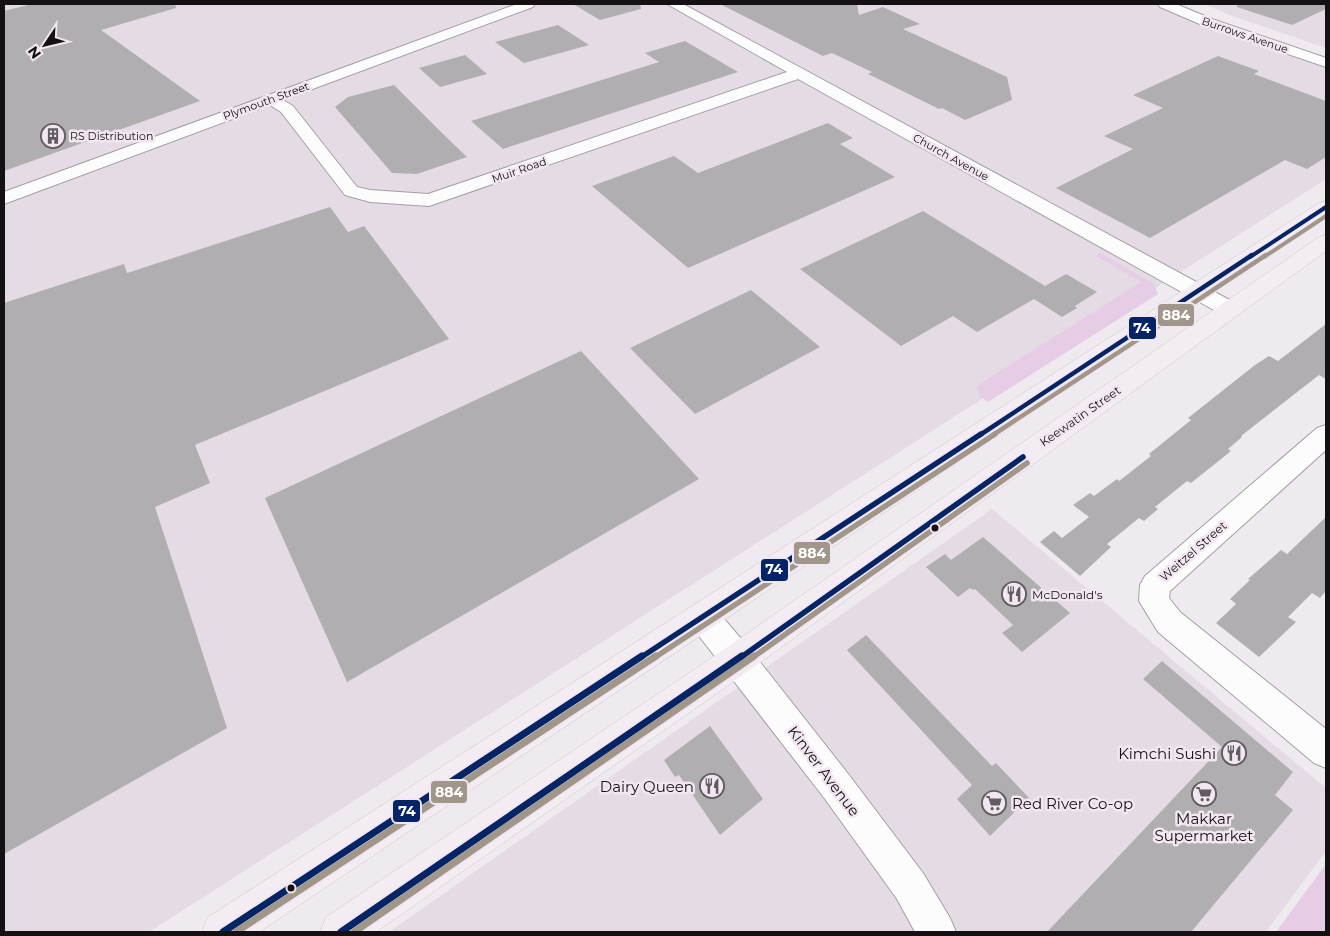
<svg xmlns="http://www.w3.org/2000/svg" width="1330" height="936" font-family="Montserrat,sans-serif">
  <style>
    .built { fill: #e5dbe4 }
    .green { fill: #e7cce6 }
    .building { fill: #b1aeb1 }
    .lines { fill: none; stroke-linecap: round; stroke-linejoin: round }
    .minor-casing { stroke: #a39fa3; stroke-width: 2 }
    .major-casing { stroke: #cac8ca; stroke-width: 1 }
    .minor { fill: #fdfcfd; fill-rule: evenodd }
    .major { fill: #f3edf3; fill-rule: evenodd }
    .bus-1-far3-casing { stroke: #f2e7f1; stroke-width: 6 }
    .bus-1-far2-casing { stroke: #f2e7f1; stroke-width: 8 }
    .bus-1-far1-casing { stroke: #f2e7f1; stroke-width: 9 }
    .bus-1-casing { stroke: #f2e7f1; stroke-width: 11 }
    .bus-2-far3-casing { stroke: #f2e7f1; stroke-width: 6 }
    .bus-2-far2-casing { stroke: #f2e7f1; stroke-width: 8 }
    .bus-2-far1-casing { stroke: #f2e7f1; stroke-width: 9 }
    .bus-2-casing { stroke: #f2e7f1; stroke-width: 11 }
    .bus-1-far3 { stroke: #052465; stroke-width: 4 }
    .bus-1-far2 { stroke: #052465; stroke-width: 4.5 }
    .bus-1-far1 { stroke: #052465; stroke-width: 5.5 }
    .bus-1 { stroke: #052465; stroke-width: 7 }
    .bus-2-far3 { stroke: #a1968a; stroke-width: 4 }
    .bus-2-far2 { stroke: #a1968a; stroke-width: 4.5 }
    .bus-2-far1 { stroke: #a1968a; stroke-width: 5.5 }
    .bus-2 { stroke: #a1968a; stroke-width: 7 }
    .bus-dot { fill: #141014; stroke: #f2e7f1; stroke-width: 2 }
    .labels { text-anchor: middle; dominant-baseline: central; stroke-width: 5; stroke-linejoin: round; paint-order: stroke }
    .far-street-label { font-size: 11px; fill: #141014; stroke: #f2e7f1 }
    .far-poi-label { font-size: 11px; fill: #141014; stroke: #f2e7f1; text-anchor: start }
    .street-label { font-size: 12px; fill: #141014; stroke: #f2e7f1 }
    .poi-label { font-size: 12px; fill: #141014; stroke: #f2e7f1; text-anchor: start }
    .near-poi-label { font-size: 15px; fill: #141014; stroke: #f2e7f1; text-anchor: end }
    .near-street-label { font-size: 15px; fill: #141014; stroke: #f2e7f1 }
    .line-badge { stroke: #f2e7f1; stroke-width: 2 }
    .badge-label { font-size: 14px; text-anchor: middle; font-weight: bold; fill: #fff }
  </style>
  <rect width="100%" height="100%" fill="#efeaef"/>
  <g class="built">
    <path d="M4 4H1158L1170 10 1326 65V179L149 932H4Z"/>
    <path d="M1204 4H1326V48L1227 14Z"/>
    <path d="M992 509 1326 788V851L1266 932H389Z"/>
  </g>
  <g class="green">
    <path d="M1100 253 1154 284 1158 294 988 402 980 396 977 388 981 383 1141 282 1096 256Z"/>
    <path d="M1326 864V932H1276Z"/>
  </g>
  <g class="building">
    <path d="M32 4H175L176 8 101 30 200 101 4 171V11Z"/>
    <path d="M573 4H640L641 9 600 20Z"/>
    <path d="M720 4H857L859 15 883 7 920 24 903 29 1007 77 1012 100 965 120 942 108 939 109 868 74 872 72 832 53 823 56Z"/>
    <path d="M1237 4H1326V9L1292 25 1237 7Z"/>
    <path d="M558 25 589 45 524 63 495 42Z"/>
    <path d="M685 41 738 72 503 149 471 121 659 62 645 53Z"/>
    <path d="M465 55 487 74 440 87 419 68Z"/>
    <path d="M1218 56 1259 71 1254 74 1326 101V157L1307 169 1285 160 1150 238 1056 188 1133 149 1104 136 1163 108 1133 95Z"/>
    <path d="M394 85 443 134 467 157 417 174 392 173 335 107 348 97Z"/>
    <path d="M828 123 853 138 840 144 895 177 688 268 592 186 674 156 698 173Z"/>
    <path d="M330 207 348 232 364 226 449 339 195 445 210 483 155 507 227 728 4 854V303L124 264 127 273Z"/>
    <path d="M923 211 1045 286 1066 274 1097 292 1075 306 1077 308 1062 317 1034 299 977 332 953 316 901 346 800 269Z"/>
    <path d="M751 290 820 347 695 414 630 348Z"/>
    <path d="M1326 324V379L1319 375 1241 436 1242 437 1228 449 1231 451 1191 483 1187 481 1155 507 1158 509 1144 521 1139 518 1107 544 1111 547 1080 576 1040 542 1054 531 1062 538 1089 517 1073 505 1090 493 1094 496 1117 479 1119 481 1151 456 1149 454 1191 420 1188 418 1255 365 1269 356 1278 361Z"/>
    <path d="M581 351 699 479 347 682 265 498Z"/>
    <path d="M1326 517V591L1320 598 1312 593 1288 617 1296 622 1259 657 1216 623 1236 604 1230 599 1250 580 1248 579 1281 550 1287 554Z"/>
    <path d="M983 537 1070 613 1022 652 1002 633 1013 625 975 589 973 590 970 588 958 597 926 567 945 554 951 560Z"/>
    <path d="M866 635 992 766 996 763 1029 798 990 836 957 799 972 785 847 650Z"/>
    <path d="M1162 661 1293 772 1275 795 1293 810 1191 932H1047L1222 747 1143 679Z"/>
    <path d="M710 726 763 799 720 835 679 775 675 777 664 760Z"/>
  </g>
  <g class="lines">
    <defs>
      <g id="minor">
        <path d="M517 4H535L533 7 283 100 293 106 357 187 370 190 428 194 787 72 667 4H683L1237 304 1240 309 1237 314 1229 316 1221 314 798 79 429 206 370 202 345 195 281 112 270 105 4 204V192Z"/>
        <path d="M1158 4H1176L1212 19 1326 58V67L1202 25 1160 7Z"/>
        <path d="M1326 425V450L1170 591 1169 598 1180 612 1326 729V768L1314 763 1158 632 1139 601 1140 585 1145 576 1317 428Z"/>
        <path d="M703 603 714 607 749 648 849 775 923 873 950 918 956 932H915L897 899 825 799 692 627 688 617 692 607Z"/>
      </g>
      <g id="major">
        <path d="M1326 201V216L259 932H202L208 917 1319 203Z"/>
        <path d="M1326 235V251L750 670 376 932H320L326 917 726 648 1319 237Z"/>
      </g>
    </defs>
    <use href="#minor" class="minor-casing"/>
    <use href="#major" class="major-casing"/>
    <use href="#minor" class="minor"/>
    <use href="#major" class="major"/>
    <defs>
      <path id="bus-1-far3" d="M1250 257 1326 207"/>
      <path id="bus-1-far2" d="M980 435 1252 255"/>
      <g id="bus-1-far1">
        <path d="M640 658 981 434"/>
        <path d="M740 658 1023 457"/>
      </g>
      <g id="bus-1">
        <path d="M223 932 642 656"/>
        <path d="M341 932 742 656"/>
      </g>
      <path id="bus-2-far3" d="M1264 257 1326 216"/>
      <path id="bus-2-far2" d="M993 435 1266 255"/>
      <g id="bus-2-far1">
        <path d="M654 658 995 434"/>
        <path d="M752 658 1027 463"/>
      </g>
      <g id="bus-2">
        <path d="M236 932 656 656"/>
        <path d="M354 932 754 656"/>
      </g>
    </defs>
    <use href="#bus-1-far3" class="bus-1-far3-casing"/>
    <use href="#bus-1-far2" class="bus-1-far2-casing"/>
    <use href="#bus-1-far1" class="bus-1-far1-casing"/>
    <use href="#bus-1" class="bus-1-casing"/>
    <use href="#bus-2-far3" class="bus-2-far3-casing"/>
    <use href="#bus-2-far2" class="bus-2-far2-casing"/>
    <use href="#bus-2-far1" class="bus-2-far1-casing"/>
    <use href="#bus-2" class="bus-2-casing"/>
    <use href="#bus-1-far3" class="bus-1-far3"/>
    <use href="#bus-1-far2" class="bus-1-far2"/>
    <use href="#bus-1-far1" class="bus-1-far1"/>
    <use href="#bus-1" class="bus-1"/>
    <use href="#bus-2-far3" class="bus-2-far3"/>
    <use href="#bus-2-far2" class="bus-2-far2"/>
    <use href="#bus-2-far1" class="bus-2-far1"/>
    <use href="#bus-2" class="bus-2"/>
  </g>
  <defs>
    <symbol id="building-ring" viewBox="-11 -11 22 22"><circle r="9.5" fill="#f2e7f1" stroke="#615c61" stroke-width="1.5"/><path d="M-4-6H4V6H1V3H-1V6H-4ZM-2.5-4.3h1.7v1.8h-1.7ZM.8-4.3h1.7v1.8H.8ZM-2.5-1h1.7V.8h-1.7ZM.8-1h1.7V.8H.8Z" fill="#615c61"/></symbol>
    <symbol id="restaurant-ring" viewBox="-11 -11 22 22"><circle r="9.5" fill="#f2e7f1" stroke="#615c61" stroke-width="1.5"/><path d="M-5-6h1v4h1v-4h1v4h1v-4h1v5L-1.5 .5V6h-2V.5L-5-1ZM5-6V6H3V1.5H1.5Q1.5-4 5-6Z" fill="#615c61"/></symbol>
    <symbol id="supermarket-ring" viewBox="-11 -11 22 22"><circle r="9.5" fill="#f2e7f1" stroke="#615c61" stroke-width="1.5"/><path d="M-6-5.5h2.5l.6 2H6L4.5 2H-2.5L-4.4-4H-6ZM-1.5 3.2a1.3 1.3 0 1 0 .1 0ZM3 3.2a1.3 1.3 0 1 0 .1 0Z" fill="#615c61"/></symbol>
  </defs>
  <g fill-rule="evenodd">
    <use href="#building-ring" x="39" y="122" width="28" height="28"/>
    <use href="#restaurant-ring" x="1000" y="580" width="28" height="28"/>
    <use href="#restaurant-ring" x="1220" y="739" width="28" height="28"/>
    <use href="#restaurant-ring" x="698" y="772" width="28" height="28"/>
    <use href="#supermarket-ring" x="1190" y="780" width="28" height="28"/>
    <use href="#supermarket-ring" x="980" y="789" width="28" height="28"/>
  </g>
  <g class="bus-dot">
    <circle cx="935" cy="528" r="4.5"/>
    <circle cx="291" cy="888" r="4.5"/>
  </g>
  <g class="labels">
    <g class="far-street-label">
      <text transform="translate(1245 35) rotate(19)">Burrows Avenue</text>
      <text transform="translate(266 101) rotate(-20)">Plymouth Street</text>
      <text transform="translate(951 157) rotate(29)">Church Avenue</text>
      <text transform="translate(519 170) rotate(-19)">Muir Road</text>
    </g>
    <g class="far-poi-label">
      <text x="70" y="136">RS Distribution</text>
    </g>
    <g class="street-label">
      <text transform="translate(1080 416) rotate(-35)">Keewatin Street</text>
      <text transform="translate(1193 551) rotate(-41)">Weitzel Street</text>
    </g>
    <g class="poi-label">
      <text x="1032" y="594">McDonald's</text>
    </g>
    <g class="near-poi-label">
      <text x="1216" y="753">Kimchi Sushi</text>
      <text x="694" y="786">Dairy Queen</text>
      <text x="1012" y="803" text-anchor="start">Red River Co-op</text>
      <text x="1204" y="818" text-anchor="middle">Makkar<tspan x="1204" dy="17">Supermarket</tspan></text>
    </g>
    <g class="near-street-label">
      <text transform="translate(824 771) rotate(53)">Kinver Avenue</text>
    </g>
  </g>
  <g class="line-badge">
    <rect x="1157" y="303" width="38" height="24" rx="5" fill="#a1968a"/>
    <rect x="1128" y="316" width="29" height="24" rx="5" fill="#052465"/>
    <rect x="793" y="541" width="38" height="24" rx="5" fill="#a1968a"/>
    <rect x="760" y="558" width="29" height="24" rx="5" fill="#052465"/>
    <rect x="430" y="780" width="38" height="24" rx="5" fill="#a1968a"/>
    <rect x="392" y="799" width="29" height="24" rx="5" fill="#052465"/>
  </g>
  <g class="badge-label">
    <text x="1176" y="320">884</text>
    <text x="1142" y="333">74</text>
    <text x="812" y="558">884</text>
    <text x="774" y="574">74</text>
    <text x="449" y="797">884</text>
    <text x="407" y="816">74</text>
  </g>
  <rect width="1330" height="936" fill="none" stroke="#141014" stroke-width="10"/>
  <g transform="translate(45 45) rotate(235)" stroke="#f2e7f1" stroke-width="4" paint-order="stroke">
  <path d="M0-4L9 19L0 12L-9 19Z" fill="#141014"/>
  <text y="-8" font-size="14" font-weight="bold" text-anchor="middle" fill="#141014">N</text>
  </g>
</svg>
